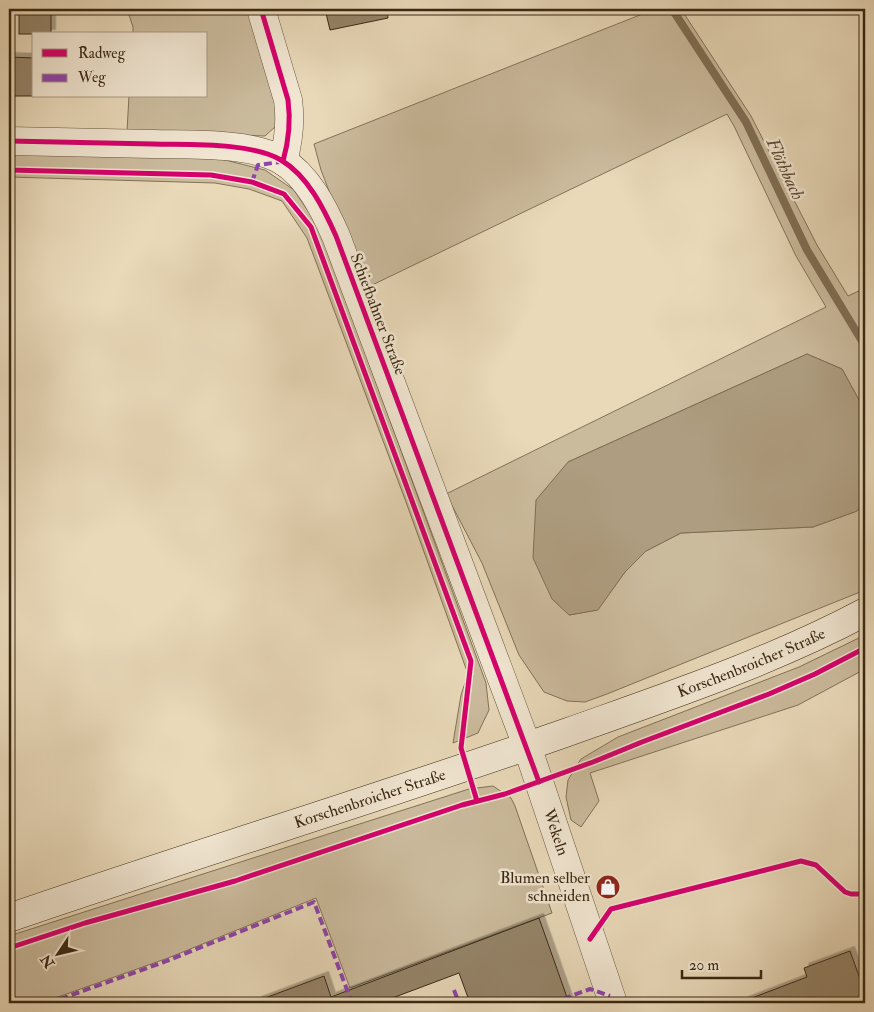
<svg xmlns="http://www.w3.org/2000/svg" width="874" height="1012" font-family="'IM FELL Double Pica',serif">
  <style>
    .green { fill: #cbbb9d; stroke: #827258 }
    .water { fill: #ae9d80; stroke: #806e54 }
    .lines { fill: none; stroke-linecap: round; stroke-linejoin: round }
    .stream { stroke: #806e54; stroke-width: 8 }
    .building { fill: #958469; stroke: #3a2812; filter: url(#shadow) }
    .minor-casing { stroke: #66543c; stroke-width: 29 }
    .tertiary-casing { stroke: #66543c; stroke-width: 29 }
    .secondary-casing { stroke: #3a2812; stroke-width: 29 }
    .minor { stroke: #f1e6d2; stroke-width: 28 }
    .tertiary { stroke: #f1e6d2; stroke-width: 28 }
    .secondary { stroke: #f1e6d2; stroke-width: 28 }
    .quiet { stroke: #8e44ad; stroke-width: 4; stroke-dasharray: 8 4; stroke-linecap: butt }
    .cycleway-casing { stroke: #f1e6d2; stroke-width: 8 }
    .cycleway { stroke: #d6006c; stroke-width: 5 }
    .labels { text-anchor: middle; dominant-baseline: central; stroke-width: 5; stroke-linejoin: round; paint-order: stroke }
    .street-label { font-size: 16px; fill: #3a2812; stroke: #f1e6d2 }
    .poi-label { font-size: 16px; fill: #3a2812; stroke: #f1e6d2; text-anchor: end }
    .water-label { font-size: 18px; font-style: italic; fill: #5d4b33; stroke: #f1e6d2 }
  </style>
  <defs>
    <filter id="shadow"><feDropShadow dx="4.5" dy="-4.5" stdDeviation="0" flood-color="#0004"/></filter>
  </defs>
  <rect width="100%" height="100%" fill="#e9d9b9"/>
  <filter id="stains"><feTurbulence type="fractalNoise" baseFrequency=".004" numOctaves="4"/><feColorMatrix values="0 0 0 0 .2 0 0 0 0 .09 0 0 0 0 .02 0 0 0 .5 -.17"/></filter>
  <radialGradient id="worn" r=".72"><stop offset=".6" stop-color="#630" stop-opacity="0"/><stop offset="1" stop-color="#630" stop-opacity=".3"/></radialGradient>
  <g class="green">
    <path d="M127 9H251L278 98 276 126 265 136 127 131 129 96H206V34H133V27Z"/>
    <path d="M655 9H681L751 116 817 245 848 296 865 288V411L842 369 807 354 568 462 569 615 597 610 625 572 646 551 681 533 813 527 857 511 865 500V590L607 694 585 702 567 701 544 692 519 655 482 563 446 494 826 307 796 256 734 126 727 114 366 288 321 170 314 144Z"/>
    <path d="M9 152 221 159 265 170 294 190 320 229 486 683 489 710 478 733 453 743 461 695 468 674 406 502 307 238 282 201 249 189 215 183 9 177Z"/>
    <path d="M865 635V669L798 705 590 773 599 801 581 827 571 820 566 797 568 780 581 759 618 737 799 667Z"/>
    <path d="M493 786 511 798 515 806 552 913 350 988 316 898 168 958 41 1003H9V936L469 789Z"/>
  </g>
  <path class="water" d="M807 354 842 369 865 411V500L857 511 813 527 681 533 646 551 625 572 598 610 569 615 552 599 533 558 536 500 568 462Z"/>
  <g class="lines">
    <path class="stream" d="M672 9 746 122 807 250 865 346"/>
  </g>
  <g class="building">
    <rect x="19" y="9" width="32" height="25"/>
    <path d="M325 9H387L388 18 330 30Z"/>
    <path d="M9 57 34 58V96H9Z"/>
    <path d="M539 918 569 1003H470L459 973 379 1003H258L257 1001 324 976 331 997Z"/>
    <path d="M850 951 865 993V998L851 1003H744V1001L807 977 804 968Z"/>
  </g>
  <g class="lines">
    <defs>
      <g id="minor">
        <path d="M261 9 288 100C291 122 289 140 283 161"/>
        <path id="s1" d="M527 746 613 1003"/>
      </g>
      <path id="tertiary" d="M9 141C57 142 105 143 153 144 189 145 250 142 281 160 308 176 324 209 336 236L527 746"/>
      <g id="secondary">
        <path id="s2" d="M9 918C195 854 383 797 568 732 669 696 771 662 865 612"/>
      </g>
    </defs>
    <use href="#minor" class="minor-casing"/>
    <use href="#tertiary" class="tertiary-casing"/>
    <use href="#secondary" class="secondary-casing"/>
    <use href="#minor" class="minor"/>
    <use href="#tertiary" class="tertiary"/>
    <use href="#secondary" class="secondary"/>
    <g class="quiet">
      <path d="M252 182 258 165 280 162"/>
      <path d="M454 990 459 1003"/>
      <path d="M49 1003 164 962 314 902 352 1003"/>
      <path d="M552 1003 590 989 610 996"/>
    </g>
    <defs>
      <g id="cycleway">
        <path d="M261 9 288 100C291 122 289 140 283 161"/>
        <path d="M9 141C57 142 105 143 153 144 189 145 250 142 281 160 308 176 324 209 336 236L539 782"/>
        <path d="M9 170 211 175 252 182 284 194 311 227 471 661 461 748 477 801"/>
        <path d="M590 939 611 909 801 861 816 865 845 892 851 894H865"/>
        <path d="M9 948 85 923 235 881 462 805 505 794 593 762 642 742 769 694 815 674 865 648"/>
      </g>
    </defs>
    <use href="#cycleway" class="cycleway-casing"/>
    <use href="#cycleway" class="cycleway"/>
  </g>
  <defs>
    <symbol id="shop-disc" viewBox="-11 -11 22 22"><circle r="9.5" fill="#8f2418" stroke="#f1e6d2"/><path d="M-5-2.5h2.3a2.7 3.5 0 0 1 5.4 0H5L5.5 6h-11ZM-1.5-2.5h3a1.5 2.3 0 0 0-3 0Z" fill="#fff"/></symbol>
  </defs>
  <g fill-rule="evenodd">
    <use href="#shop-disc" x="594" y="873" width="28" height="28"/>
  </g>
  <g class="labels">
    <g class="street-label">
      <text transform="translate(378 314) rotate(69)">Schiefbahner Straße</text>
      <text stroke="none"><textPath href="#s2" startOffset="785">Korschenbroicher Straße</textPath></text>
      <text stroke="none"><textPath href="#s2" startOffset="380">Korschenbroicher Straße</textPath></text>
      <text stroke="none"><textPath href="#s1" startOffset="91">Wekeln</textPath></text>
    </g>
    <g class="poi-label">
      <text x="590" y="878">Blumen selber<tspan x="590" dy="18">schneiden</tspan></text>
    </g>
    <g class="water-label">
      <text transform="translate(785 169) rotate(65)">Flöthbach</text>
    </g>
  </g>
  <rect width="874" height="1012" fill="none" stroke="#e9d9b9" stroke-width="30"/>
  <rect x="10" y="10" width="854" height="992" fill="none" stroke="#3a2812" stroke-width="2.5"/>
  <rect x="15" y="15" width="844" height="982" fill="none" stroke="#3a2812"/>
  <rect x="32" y="32" width="175" height="65" fill="#f1e6d2" stroke="#a89a85"/>
  <rect x="42" y="49" width="25" height="8" fill="#d6006c" stroke="#a89a85"/>
  <text x="78" y="58" font-size="15" fill="#3a2812">Radweg</text>
  <rect x="42" y="74" width="25" height="8" fill="#8e44ad" stroke="#a89a85"/>
  <text x="78" y="82" font-size="15" fill="#3a2812">Weg</text>
  <g transform="translate(58 954) rotate(235)" stroke="#f1e6d2" stroke-width="4" paint-order="stroke">
  <path d="M0-4L9 19L0 12L-9 19Z" fill="#3a2812"/>
  <text y="-8" font-size="14" font-weight="bold" text-anchor="middle" fill="#3a2812">N</text>
  </g>
  <path d="M682 970v8h79v-8" fill="none" stroke="#3a2812" stroke-width="2.5"/>
  <text x="689" y="970" font-size="15" fill="#3a2812" stroke="#f1e6d2" stroke-width="4" paint-order="stroke">20 m</text>
  <rect width="100%" height="100%" filter="url(#stains)"/>
  <rect width="100%" height="100%" fill="url(#worn)"/>
</svg>
